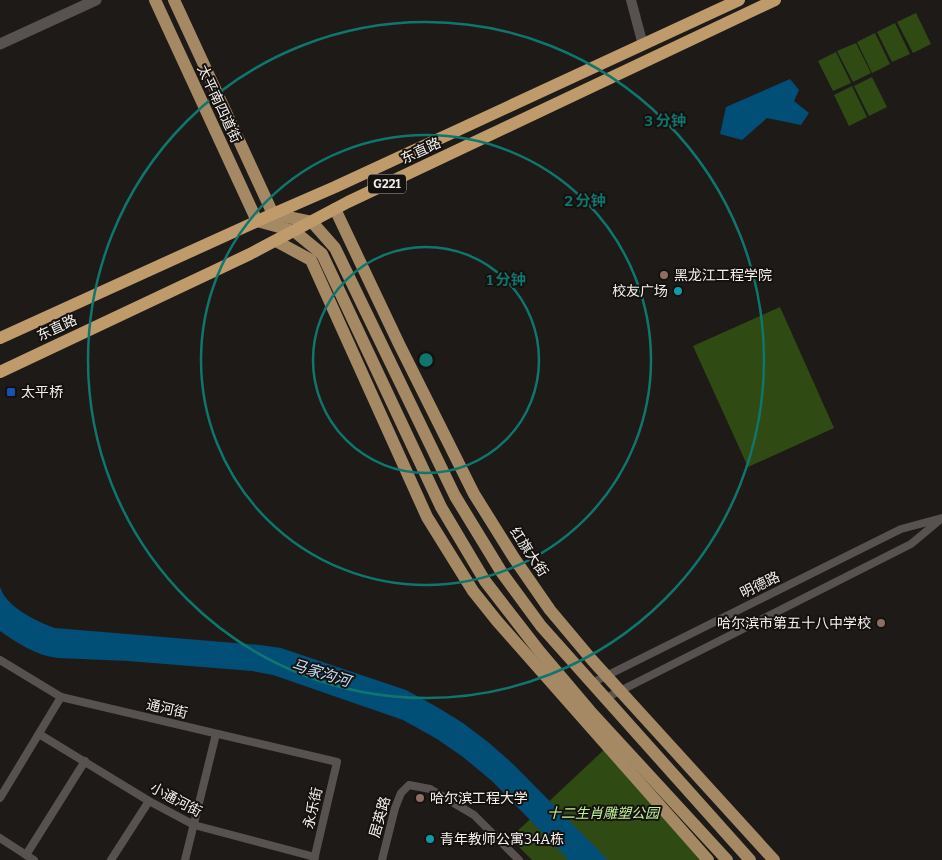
<svg xmlns="http://www.w3.org/2000/svg" width="942" height="860" font-family="Bitter,'Noto Sans SC',serif">
  <style>
    .green { fill: #2f4b13 }
    .water { fill: #014e77 }
    .lines { fill: none; stroke-linecap: round; stroke-linejoin: round }
    .minor { stroke: #57514f; stroke-width: 8 }
    .tertiary { stroke: #57514f; stroke-width: 10 }
    .secondary { stroke: #57514f; stroke-width: 11 }
    .primary { stroke: #a58864; stroke-width: 12 }
    .trunk { stroke: #bf9a6b; stroke-width: 12 }
    .ring { fill: none; stroke: #0f766e; stroke-width: 2.5 }
    .education-dot { fill: #8d6e63; stroke: #15110f; stroke-width: 2 }
    .culture-dot { fill: #0f9aa8; stroke: #15110f; stroke-width: 2 }
    .transit-dot { fill: #1a4fb4; stroke: #15110f; stroke-width: 2 }
    .labels { text-anchor: middle; dominant-baseline: central; stroke-width: 4; stroke-linejoin: round; paint-order: stroke }
    .shield { fill: #15110f; stroke: #b0adab; stroke-width: 1 }
    .shield-label { font-size: 12px; font-weight: bold; fill: #f3f0ee }
    .street-label { font-size: 14px; fill: #f3f0ee; stroke: #15110f }
    .poi-label { font-size: 14px; fill: #f3f0ee; stroke: #15110f; text-anchor: start }
    .park-label { font-size: 14px; font-style: italic; fill: #c1f29a; stroke: #15110f }
    .water-label { font-size: 15px; font-style: italic; fill: #c1e2fc; stroke: #15110f }
    .centre { fill: #0f766e; stroke: #15110f; stroke-width: 2.5 }
    .ring-label { font-size: 15px; text-anchor: middle; font-weight: bold; fill: #0f766e; stroke: #15110f; stroke-width: 4; stroke-linejoin: round; paint-order: stroke }
  </style>
  <rect width="100%" height="100%" fill="#1e1a18"/>
  <g class="green">
    <path d="M916 13 931 44 913 53 897 22Z"/>
    <path d="M895 23 910 54 892 62 877 32Z"/>
    <path d="M875 33 890 64 872 73 857 42Z"/>
    <path d="M856 43 871 73 853 82 837 51Z"/>
    <path d="M836 52 851 83 833 91 818 61Z"/>
    <path d="M872 77 887 107 869 116 854 86Z"/>
    <path d="M852 86 867 117 849 126 834 95Z"/>
    <path d="M780 307 834 428 748 467 693 346Z"/>
    <path d="M608 746 704 860H532L510 838Z"/>
  </g>
  <g class="water">
    <path d="M790 79 799 90 794 101 809 113 801 125 767 118 742 140 720 134 726 107Z"/>
    <path d="M0 587C2 591 3 595 6 598 16 611 40 623 55 628L260 645 281 648 406 690 437 707 463 723 488 742 513 764 608 860H569L492 781 463 757 437 739 403 720 273 675 252 671 128 661 58 658C37 656 17 643 0 631Z"/>
  </g>
  <g class="lines">
    <g class="minor">
      <path d="M0 660 61 697 337 762 314 860"/>
      <path d="M592 683 901 529 942 518"/>
      <path d="M606 698 911 544 941 519"/>
      <path d="M39 734 149 801 194 825 315 857"/>
      <path d="M0 798 61 697"/>
      <path d="M0 838 34 860"/>
      <path d="M26 855 85 761"/>
      <path d="M111 860 149 801"/>
      <path d="M185 860 216 734"/>
      <path d="M382 860 395 808 401 793 409 785 430 789 474 815 519 860"/>
    </g>
    <path class="tertiary" d="M631 0 643 45"/>
    <path class="secondary" d="M0 44 96 0"/>
    <g class="primary">
      <path d="M155 0 257 221 294 231 322 254 441 507 485 581 540 652 590 711 727 860"/>
      <path d="M174 0 273 214 312 222 335 248 455 496 502 573 541 626 750 860"/>
      <path d="M335 209 399 344 474 494 514 558 550 610 592 660 774 860"/>
      <path d="M276 241 311 260 427 517 473 591 497 621 708 860"/>
    </g>
    <g class="trunk">
      <path d="M0 338 273 214 335 187 739 0"/>
      <path d="M0 372 250 254 348 202 775 0"/>
    </g>
  </g>
  <g class="ring">
    <circle cx="426" cy="360" r="113"/>
    <circle cx="426" cy="360" r="225"/>
    <circle cx="426" cy="360" r="338"/>
  </g>
  <g class="education-dot">
    <circle cx="664" cy="275" r="5"/>
    <circle cx="881" cy="623" r="5"/>
    <circle cx="420" cy="798" r="5"/>
  </g>
  <g class="culture-dot">
    <circle cx="678" cy="291" r="5"/>
    <circle cx="430" cy="839" r="5"/>
  </g>
  <rect class="transit-dot" x="6" y="387" width="10" height="10" rx="2.5"/>
  <g class="labels">
    <rect class="shield" x="368" y="174.5" width="38" height="19" rx="4"/>
    <g class="shield-label">
      <text x="387" y="184">G221</text>
    </g>
    <g class="street-label">
      <text transform="translate(219 104) rotate(65)">太平南四道街</text>
      <text transform="translate(421 151) rotate(-25)">东直路</text>
      <text transform="translate(57 328) rotate(-25)">东直路</text>
      <text transform="translate(529 552) rotate(56)">红旗大街</text>
      <text transform="translate(760 585) rotate(-26)">明德路</text>
      <text transform="translate(167 709) rotate(13)">通河街</text>
      <text transform="translate(176 800) rotate(28)">小通河街</text>
      <text transform="translate(313 808) rotate(-77)">永乐街</text>
      <text transform="translate(380 817) rotate(-74)">居英路</text>
    </g>
    <g class="poi-label">
      <text x="674" y="275">黑龙江工程学院</text>
      <text x="668" y="291" text-anchor="end">校友广场</text>
      <text x="21" y="392">太平桥</text>
      <text x="871" y="623" text-anchor="end">哈尔滨市第五十八中学校</text>
      <text x="430" y="798">哈尔滨工程大学</text>
      <text x="440" y="839">青年教师公寓34A栋</text>
    </g>
    <g class="park-label">
      <text x="603" y="813">十二生肖雕塑公园</text>
    </g>
    <g class="water-label">
      <text transform="translate(321 673) rotate(17)">马家沟河</text>
    </g>
  </g>
  <circle cx="426" cy="360" r="8" class="centre"/>
  <g class="ring-label">
    <text x="665" y="126">3 分钟</text>
    <text x="585" y="206">2 分钟</text>
    <text x="506" y="285">1 分钟</text>
  </g>
</svg>
